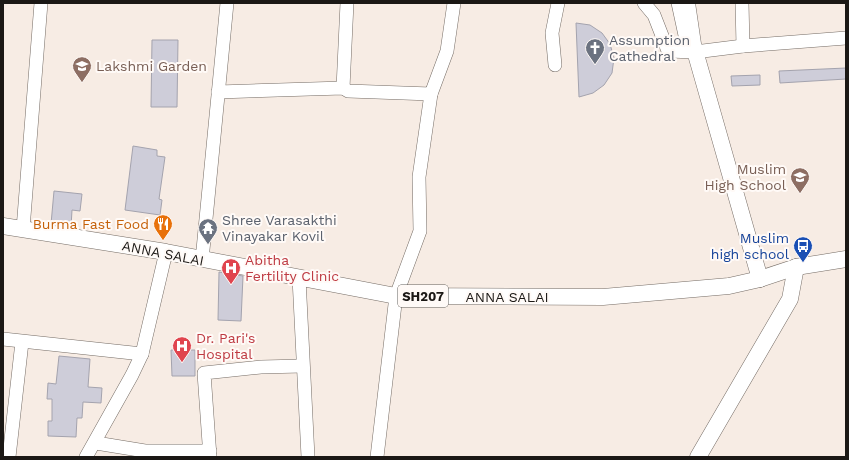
<svg xmlns="http://www.w3.org/2000/svg" width="849" height="460" font-family="'Work Sans',sans-serif">
  <style>
    .building { fill: #cecdd9; stroke: #a4a3ae }
    .lines { fill: none; stroke-linecap: round; stroke-linejoin: round }
    .minor-casing { stroke: #756c65; stroke-width: 14 }
    .major-casing { stroke: #756c65; stroke-width: 17 }
    .minor { stroke: #fff; stroke-width: 13 }
    .major { stroke: #fff; stroke-width: 16 }
    .labels { text-anchor: middle; dominant-baseline: central; stroke-width: 4; stroke-linejoin: round; paint-order: stroke }
    .shield { fill: #fffaf7; stroke: #5f5c59; stroke-width: 1 }
    .shield-label { font-size: 13px; font-weight: bold; fill: #1b1815 }
    .worship-label { font-size: 14px; fill: #5b616d; stroke: #fffaf7; text-anchor: start }
    .education-label { font-size: 14px; fill: #785e54; stroke: #fffaf7; text-anchor: start }
    .food-label { font-size: 14px; fill: #c56008; stroke: #fffaf7; text-anchor: end }
    .transit-label { font-size: 14px; fill: #164399; stroke: #fffaf7; text-anchor: end }
    .street-label { font-size: 14px; fill: #1b1815; stroke: #fffaf7 }
    .health-label { font-size: 14px; fill: #be3a42; stroke: #fffaf7; text-anchor: start }
  </style>
  <rect width="100%" height="100%" fill="#f7ece4"/>
  <g class="building">
    <path d="M576 23 590 25 602 33 610 44 614 58 612 73 604 85 593 93 579 97Z"/>
    <path d="M152 40H178L177 107H151Z"/>
    <path d="M846 68V79L780 83 779 71Z"/>
    <path d="M760 75V85L732 86 731 76Z"/>
    <path d="M133 146 157 150V156L165 157 159 199 162 200 160 215 125 210Z"/>
    <path d="M54 191 82 194 80 211 72 210 71 227 51 224Z"/>
    <path d="M219 272 243 276 241 321 218 320Z"/>
    <path d="M171 350H195V376H172Z"/>
    <path d="M59 356 90 359 88 387 102 388 101 403 83 402 82 418H77L76 437 48 436V421H52V399H47L48 383 56 384Z"/>
  </g>
  <g class="lines">
    <defs>
      <g id="minor">
        <path d="M644 3 654 15 668 51 695 52 743 46 846 38"/>
        <path d="M678 3 686 40"/>
        <path d="M742 3 743 46"/>
        <path d="M555 65 552 33 558 3"/>
        <path d="M343 88 347 3"/>
        <path d="M218 92 343 88 348 91 431 94 447 51 454 3"/>
        <path d="M23 229 41 3"/>
        <path d="M202 260 227 3"/>
        <path d="M299 278 308 457"/>
        <path d="M3 339 142 354"/>
        <path d="M96 443 145 451H210"/>
        <path d="M9 457 22 342"/>
        <path d="M86 457 132 375 142 354 166 252"/>
        <path d="M210 457 204 373 261 367 302 366"/>
        <path d="M377 457 396 296 420 231 419 177 431 94"/>
      </g>
      <g id="major">
        <path d="M687 3 693 44 760 279"/>
        <path d="M3 226 166 252 396 296 603 297 729 286 760 279 796 267 846 259"/>
        <path d="M698 457 790 299 796 267"/>
      </g>
    </defs>
    <use href="#minor" class="minor-casing"/>
    <use href="#major" class="major-casing"/>
    <use href="#minor" class="minor"/>
    <use href="#major" class="major"/>
  </g>
  <defs>
    <symbol id="church-pin" viewBox="-11 -11 22 30"><path d="M0 17L-7.5 6A9.5 9.5 0 1 1 7.5 6Z" fill="#6b7280" stroke="#fffaf7"/><path d="M-1.2-6h2.4v3.5h3.3v2.4h-3.3V6h-2.4V-.1h-3.3v-2.4h3.3Z" fill="#fff"/></symbol>
    <symbol id="school-pin" viewBox="-11 -11 22 30"><path d="M0 17L-7.5 6A9.5 9.5 0 1 1 7.5 6Z" fill="#8d6e63" stroke="#fffaf7"/><path d="M0-5L7-2L0 1L-7-2ZM-4 1L0 2.5L4 1V4Q0 6-4 4Z" fill="#fff"/></symbol>
    <symbol id="restaurant-pin" viewBox="-11 -11 22 30"><path d="M0 17L-7.5 6A9.5 9.5 0 1 1 7.5 6Z" fill="#e8710a" stroke="#fffaf7"/><path d="M-5-6h1v4h1v-4h1v4h1v-4h1v5L-1.5 .5V6h-2V.5L-5-1ZM5-6V6H3V1.5H1.5Q1.5-4 5-6Z" fill="#fff"/></symbol>
    <symbol id="temple-pin" viewBox="-11 -11 22 30"><path d="M0 17L-7.5 6A9.5 9.5 0 1 1 7.5 6Z" fill="#6b7280" stroke="#fffaf7"/><path d="M0-6L5-2H3V0L6.5 2.5H4V6H1.5V3h-3V6H-4V2.5H-6.5L-3 0V-2H-5Z" fill="#fff"/></symbol>
    <symbol id="bus-pin" viewBox="-11 -11 22 30"><path d="M0 17L-7.5 6A9.5 9.5 0 1 1 7.5 6Z" fill="#1a4fb4" stroke="#fffaf7"/><path d="M-5-6H5V4H4V6H2V4H-2V6H-4V4H-5ZM-3.5-4V0h7V-4ZM-3.5 1.2v1.5H-2V1.2ZM2 1.2v1.5H3.5V1.2Z" fill="#fff"/></symbol>
    <symbol id="hospital-pin" viewBox="-11 -11 22 30"><path d="M0 17L-7.5 6A9.5 9.5 0 1 1 7.5 6Z" fill="#e0444e" stroke="#fffaf7"/><path d="M-5-5h3v3.5h4V-5h3V5h-3V1.5h-4V5h-3Z" fill="#fff"/></symbol>
  </defs>
  <g fill-rule="evenodd">
    <use href="#church-pin" x="584" y="37" width="22" height="30"/>
    <use href="#school-pin" x="71" y="55" width="22" height="30"/>
    <use href="#school-pin" x="789" y="166" width="22" height="30"/>
    <use href="#restaurant-pin" x="152" y="213" width="22" height="30"/>
    <use href="#temple-pin" x="197" y="217" width="22" height="30"/>
    <use href="#bus-pin" x="792" y="235" width="22" height="30"/>
    <use href="#hospital-pin" x="220" y="257" width="22" height="30"/>
    <use href="#hospital-pin" x="171" y="335" width="22" height="30"/>
  </g>
  <g class="labels">
    <rect class="shield" x="398" y="285" width="50" height="22" rx="3"/>
    <g class="shield-label">
      <text x="423" y="296">SH207</text>
    </g>
    <g class="worship-label">
      <text x="609" y="40">Assumption<tspan x="609" dy="16">Cathedral</tspan></text>
      <text x="222" y="220">Shree Varasakthi<tspan x="222" dy="16">Vinayakar Kovil</tspan></text>
    </g>
    <g class="education-label">
      <text x="96" y="66">Lakshmi Garden</text>
      <text x="786" y="169" text-anchor="end">Muslim<tspan x="786" dy="16">High School</tspan></text>
    </g>
    <g class="food-label">
      <text x="149" y="224">Burma Fast Food</text>
    </g>
    <g class="transit-label">
      <text x="789" y="238">Muslim<tspan x="789" dy="16">high school</tspan></text>
    </g>
    <g class="street-label">
      <text transform="translate(163 253) rotate(11)">ANNA SALAI</text>
      <text x="507" y="297">ANNA SALAI</text>
    </g>
    <g class="health-label">
      <text x="245" y="260">Abitha<tspan x="245" dy="16">Fertility Clinic</tspan></text>
      <text x="196" y="338">Dr. Pari's<tspan x="196" dy="16">Hospital</tspan></text>
    </g>
  </g>
  <rect width="849" height="460" fill="none" stroke="#1b1815" stroke-width="8"/>
</svg>
